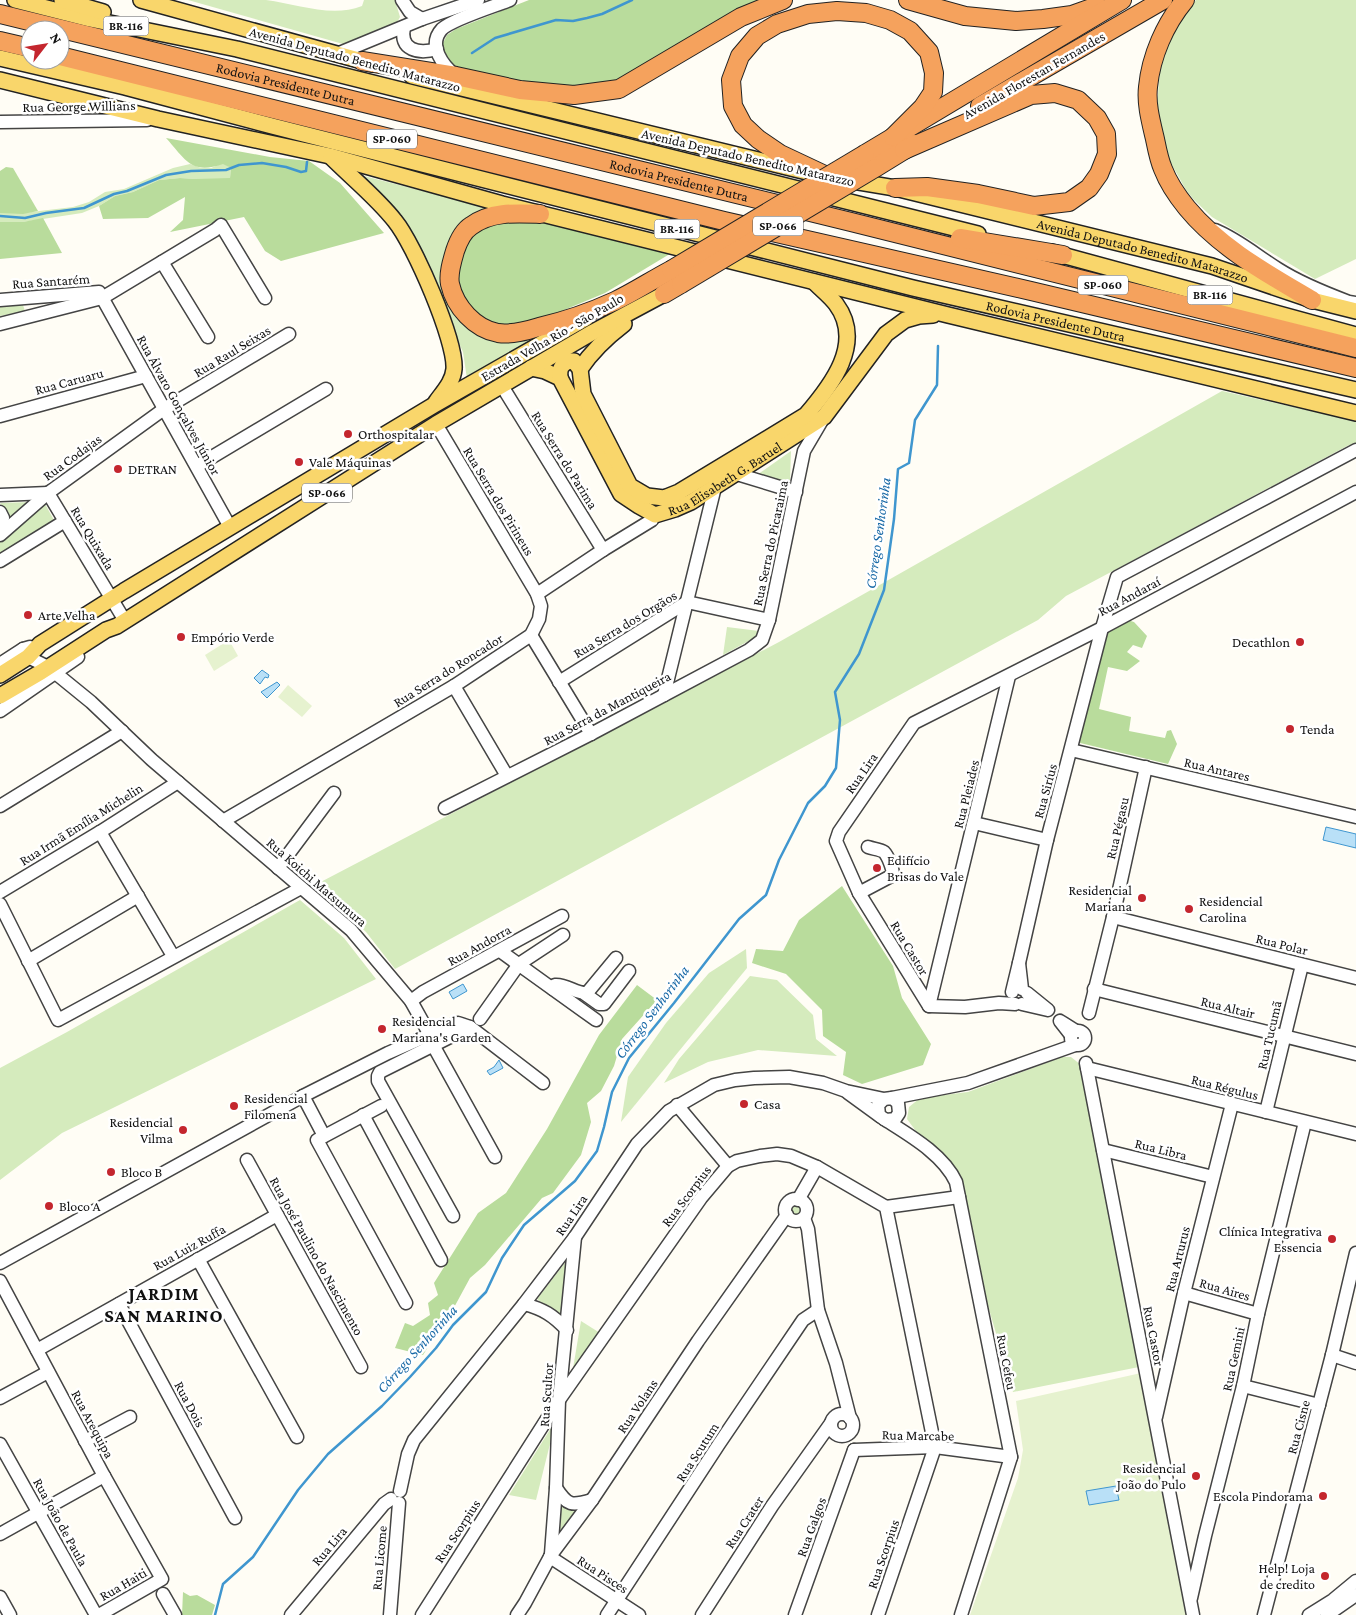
<svg xmlns="http://www.w3.org/2000/svg" width="1356" height="1615" font-family="'Crimson Pro',serif">
  <style>
    .green { fill: #d5ebbd }
    .forest { fill: #b9dc9c }
    .pitch { fill: #e6f2cf }
    .water { fill: #b9e0f7; stroke: #3f96cf }
    .lines { fill: none; stroke-linecap: round; stroke-linejoin: round }
    .stream { stroke: #3f96cf; stroke-width: 2.5 }
    .minor-casing { stroke: #444; stroke-width: 15 }
    .major-casing { stroke: #222; stroke-width: 18 }
    .highway-casing { stroke: #222; stroke-width: 20 }
    .minor { stroke: #fff; stroke-width: 12 }
    .major { stroke: #f9d66b; stroke-width: 15 }
    .highway { stroke: #f5a25d; stroke-width: 18 }
    .highway-bridge-casing { stroke: #222; stroke-width: 20; stroke-linecap: butt }
    .highway-bridge { stroke: #f5a25d; stroke-width: 18 }
    .poi-dot { fill: #c4262e; stroke: #fff; stroke-width: 2 }
    .labels { text-anchor: middle; dominant-baseline: central; stroke-width: 5; stroke-linejoin: round; paint-order: stroke }
    .shield { fill: #fff; stroke: #585858; stroke-width: 1 }
    .shield-label { font-size: 12px; font-weight: bold; fill: #111 }
    .street-label { font-size: 14px; fill: #111; stroke: #fff }
    .poi-label { font-size: 14px; fill: #111; stroke: #fff; text-anchor: start }
    .water-label { font-size: 15px; font-style: italic; fill: #1768a6; stroke: #fff }
    .district-label { font-size: 19px; font-weight: bold; letter-spacing: 1px; fill: #111; stroke: #fff }
  </style>
  <rect width="100%" height="100%" fill="#fffdf5"/>
  <g class="green">
    <path d="M188 0C214 0 241 0 266 0 298 4 331 18 362 6L364 0H395L400 17 395 26 350 46Z"/>
    <path d="M1196 0H1356V259L1315 279 1212 217 1194 200 1186 190 1167 156 1157 107 1160 69 1168 44 1173 32 1187 10Z"/>
    <path d="M223 163 231 168 230 179H196L180 178 159 180 133 192 115 196 99 206 82 213 23 222H0V213H23L73 207 89 202 105 192 124 189 173 168 190 164 201 168H211Z"/>
    <path d="M352 173 498 210 446 251 459 317 545 333 467 379 463 352 409 233Z"/>
    <path d="M23 305 25 311 0 316V306Z"/>
    <path d="M1222 391 1356 421V449L1349 445 1066 596 1038 620 395 969 366 932 315 885 779 642Z"/>
    <path d="M791 451 790 482 757 475Z"/>
    <path d="M32 502 45 504 55 522 0 556V541L5 510 0 503Z"/>
    <path d="M727 627 759 631 756 637 723 655Z"/>
    <path d="M300 900 344 938 376 979 62 1133 0 1180V1068L67 1032Z"/>
    <path d="M746 949 747 968 621 1122 628 1077 666 1023 709 973Z"/>
    <path d="M750 976 777 980 813 1015 816 1039 837 1056 758 1050 708 1062 664 1083 679 1059Z"/>
    <path d="M1062 1057H1071L1081 1065 1139 1367 1013 1392 982 1285 963 1195 907 1119 909 1107 920 1098 968 1092Z"/>
    <circle cx="797" cy="1210" r="7"/>
    <path d="M571 1255 564 1321 537 1299Z"/>
    <path d="M581 1321 600 1333 571 1380Z"/>
    <path d="M556 1420 536 1500 509 1495Z"/>
    <path d="M560 1504 569 1509H581L558 1541Z"/>
  </g>
  <g class="forest">
    <path d="M529 0H772L616 82 575 85H537L452 68 447 62 442 45 447 35 456 29Z"/>
    <path d="M166 138 270 157 309 161 340 183 384 233 281 261 265 251 244 217 170 232 183 220 185 197 148 218 103 219 99 206 115 196 133 192 159 180 180 178 196 179 230 178 231 168 223 164C191 175 186 160 166 138Z"/>
    <path d="M6 167 13 168 38 211 23 214 0 213V171Z"/>
    <path d="M43 218 62 253 0 259V222H23Z"/>
    <path d="M536 219 673 252 605 293 528 325 503 326 486 321 466 302 458 283 460 259 470 238 483 227 501 221Z"/>
    <path d="M1124 619 1134 622 1147 636 1142 648 1133 645 1127 652 1140 661 1127 671 1108 667 1099 709 1131 717 1129 731 1165 738 1167 731 1171 730 1177 744 1168 764 1076 742 1105 630Z"/>
    <path d="M842 886 893 966 902 998 931 1044 923 1065 862 1084 843 1075 846 1052 823 1036 822 1010 786 974 752 963 756 949 783 951 799 920Z"/>
    <path d="M637 985 657 1000 622 1039 614 1066 601 1091 587 1103 591 1122 581 1155 553 1193 542 1198 485 1265 470 1278 451 1313H440L442 1325 423 1355 395 1348 405 1323 413 1326 430 1315 428 1303 438 1295 434 1283 478 1213 506 1193 547 1129 599 1035Z"/>
    <path d="M183 1592 190 1596 197 1595 215 1605 212 1615H182Z"/>
  </g>
  <g class="pitch">
    <path d="M229 640 238 656 214 671 205 655Z"/>
    <path d="M288 685 312 706 302 717 278 697Z"/>
    <path d="M1141 1373 1187 1615H970L1018 1478 1023 1450 1016 1401Z"/>
  </g>
  <g class="water">
    <path d="M262 670 269 675 268 678 265 677 260 684 254 678Z"/>
    <path d="M277 682 280 685 267 698 261 692Z"/>
    <path d="M1326 827 1356 834V848L1323 840Z"/>
    <path d="M463 984 467 991 453 999 449 992Z"/>
    <path d="M499 1060 503 1068 490 1075 487 1071 494 1067Z"/>
    <path d="M1116 1486 1119 1500 1089 1505 1086 1491Z"/>
  </g>
  <g class="lines">
    <g class="stream">
      <path d="M472 53 495 38 556 20 573 21 587 18 602 14 632 0"/>
      <path d="M0 216 25 218 46 213 84 208 114 194 127 191 166 175 191 171 226 170 239 165 262 163 286 167 301 172 306 171 307 162"/>
      <path d="M215 1615 223 1584 253 1557 298 1490 328 1454 382 1406 410 1377 436 1348 453 1325 486 1292 502 1258 524 1225 575 1181 597 1151 604 1127 612 1092 629 1058 674 1003 739 919 766 895 779 860 808 803 825 786 836 768 840 720 835 692 859 654 884 590 894 519 898 469 909 463 915 420 937 385 938 346"/>
    </g>
    <defs>
      <g id="minor">
        <path d="M402 0 410 12 422 19"/>
        <path d="M404 27C399 51 419 54 437 49"/>
        <path d="M337 54 422 19 478 0"/>
        <path d="M456 76C443 66 427 45 442 29 453 19 495 6 510 0"/>
        <path d="M0 122 147 120"/>
        <path d="M1215 230C1239 240 1257 256 1278 269 1300 283 1325 293 1349 302L1356 303"/>
        <path d="M162 262 208 337"/>
        <path d="M0 300 99 292 230 527"/>
        <path d="M0 324 102 298 215 230 221 225 265 298"/>
        <path d="M502 386 603 550"/>
        <path d="M0 416 146 376"/>
        <path d="M197 466 326 389"/>
        <path d="M737 474 796 492"/>
        <path d="M48 493 125 621"/>
        <path d="M0 495 48 493"/>
        <path d="M0 512 3 518 0 530"/>
        <path d="M0 535 48 493 164 409 289 334"/>
        <path d="M0 561 65 521"/>
        <path d="M537 594 603 550 652 520"/>
        <path d="M531 635 591 734"/>
        <path d="M23 649 28 657 48 667 91 702 152 760 351 930 411 1001 430 1035"/>
        <path d="M0 664 23 649 30 647"/>
        <path d="M559 682 687 602 769 620"/>
        <path d="M454 686 507 776"/>
        <path d="M664 695 715 487"/>
        <path d="M0 711 78 657"/>
        <path d="M1071 750 1356 817"/>
        <path d="M0 806 122 731"/>
        <path d="M445 808 591 734 749 650 762 640 769 620 804 451 824 417"/>
        <path d="M223 821 454 686 531 635 539 619 541 606 537 594 436 424"/>
        <path d="M974 823 1047 840"/>
        <path d="M100 832 173 956"/>
        <path d="M278 868 334 793"/>
        <path d="M0 892 100 832 178 782"/>
        <path d="M859 893 893 875C893 869 888 856 884 852 880 849 873 849 868 847"/>
        <path d="M0 904 58 1020 301 888"/>
        <path d="M1113 917 1356 978"/>
        <path d="M500 951 596 1020"/>
        <path d="M28 961 138 896"/>
        <path d="M1019 963 1047 840 1102 628 1117 577 1356 450"/>
        <path d="M553 989 555 985C567 984 576 994 587 993L616 958"/>
        <path d="M1094 989 1356 1054"/>
        <path d="M1012 992 1019 963 1022 989"/>
        <path d="M585 994 599 1004H604L629 971"/>
        <path d="M411 1001 423 992 562 916"/>
        <path d="M1015 1004 999 1003 965 1007 929 1006 859 893 836 841 839 832 914 723 1102 628 1356 492"/>
        <path d="M1022 1004 1048 1010 1027 993"/>
        <path d="M929 1006 1009 676"/>
        <path d="M1089 1013 1113 917 1146 767"/>
        <path d="M480 1019 519 964 563 935"/>
        <circle cx="1078" cy="1038" r="7"/>
        <path d="M1071 1035 1060 1021 1076 1031"/>
        <path d="M433 1045 495 1157"/>
        <path d="M1086 1063 1193 1615"/>
        <path d="M1087 1068 1356 1134"/>
        <path d="M848 1093 881 1117"/>
        <path d="M303 1096 324 1136"/>
        <path d="M892 1098 968 1083 1075 1045"/>
        <path d="M677 1105 728 1166"/>
        <path d="M381 1106 317 1140 406 1303"/>
        <path d="M1266 1112 1302 965"/>
        <path d="M363 1115 441 1260"/>
        <path d="M884 1119C909 1135 943 1154 956 1182L1011 1457 961 1615"/>
        <path d="M1103 1150 1213 1177"/>
        <path d="M247 1160 361 1367"/>
        <circle cx="796" cy="1210" r="11"/>
        <path d="M798 1200 817 1167"/>
        <path d="M886 1207 959 1197"/>
        <path d="M453 1216 378 1081V1076L380 1072 470 1027"/>
        <path d="M804 1218 808 1229 818 1310 836 1363 850 1418"/>
        <path d="M198 1259 297 1437"/>
        <path d="M0 1263 303 1096 388 1053 454 1024 458 1023 470 1027 543 1083"/>
        <path d="M0 1281 104 1476 162 1579 99 1615"/>
        <path d="M1184 1293 1258 1314"/>
        <path d="M119 1304 235 1518"/>
        <path d="M524 1304C543 1309 553 1315 567 1330"/>
        <path d="M37 1350 277 1215"/>
        <path d="M1332 1355 1356 1363"/>
        <path d="M1243 1386 1319 1405"/>
        <path d="M0 1398 48 1372"/>
        <circle cx="842" cy="1425" r="11"/>
        <path d="M1156 1417 1184 1293 1232 1104"/>
        <path d="M85 1441 130 1417"/>
        <path d="M0 1444 96 1615"/>
        <path d="M854 1450 935 1447 1011 1457"/>
        <path d="M556 1488C568 1506 571 1506 592 1500"/>
        <path d="M400 1491 408 1454 414 1440 524 1304 575 1237 637 1144 669 1111 714 1085 735 1080 754 1078 789 1077 823 1083 846 1091 884 1099 892 1098 898 1103 899 1113 895 1119 887 1120 884 1119 879 1115 878 1105 884 1099"/>
        <path d="M0 1534 104 1476"/>
        <path d="M551 1554 556 1488 559 1400 575 1237"/>
        <path d="M550 1557 639 1615"/>
        <path d="M163 1594 175 1615"/>
        <path d="M0 1597 10 1615"/>
        <path d="M1191 1598 1205 1536 1243 1386 1258 1314 1305 1122"/>
        <path d="M291 1615 384 1504 391 1499"/>
        <path d="M390 1615 399 1503"/>
        <path d="M422 1615 559 1400 701 1198 728 1166 737 1161 760 1156 777 1154 791 1156 817 1167 886 1207 935 1447 878 1615"/>
        <path d="M517 1615 525 1603 551 1555 592 1500 698 1341 787 1215"/>
        <path d="M607 1615 719 1444 803 1320 818 1310"/>
        <path d="M702 1615 772 1506 831 1423"/>
        <path d="M795 1615 854 1450"/>
        <path d="M1264 1615 1332 1355 1356 1253"/>
        <path d="M1309 1615 1333 1600 1356 1581"/>
        <path d="M1327 1615 1356 1595"/>
      </g>
      <g id="major">
        <path d="M15 0 90 19 237 49 978 234"/>
        <path d="M62 0 103 12"/>
        <path d="M141 0 373 64"/>
        <path id="s1" d="M0 58 125 87 272 126 913 288 1356 390"/>
        <path d="M412 76 807 172"/>
        <path d="M0 80 158 119 330 156 502 204 948 315 1356 413"/>
        <path d="M331 157C352 178 377 198 395 221 414 244 456 341 454 369 453 382 443 392 436 402"/>
        <path id="s2" d="M847 180 895 188 1212 266 1312 300 1356 311"/>
        <path d="M1051 252 1356 335"/>
        <path id="s3" d="M531 368 545 371 560 378 621 494 639 506 655 515 675 509 691 502 824 417 886 334 905 320 919 316 933 315"/>
        <path d="M580 369C592 351 607 337 624 324"/>
        <path d="M560 378C559 369 561 364 570 361H574L580 369 583 394 630 486 647 496 664 498 679 492 806 415C831 386 865 343 836 304 830 296 821 289 814 282"/>
        <path d="M0 675 28 657 40 644 124 591 434 405 586 318"/>
        <path d="M0 696 41 672 106 630 117 626 436 424 593 332 664 294"/>
      </g>
      <g id="highway">
        <path d="M908 0 965 16 1016 21 1043 19 1072 15 1097 6"/>
        <path d="M1185 0C1165 24 1151 56 1148 87 1146 104 1151 122 1155 139 1157 149 1159 160 1163 169 1168 182 1178 197 1187 208 1220 248 1268 274 1312 300"/>
        <path id="s4" d="M0 14 851 222 1356 348"/>
        <path d="M0 41 30 48"/>
        <path d="M60 56 724 221 1031 291 1356 368"/>
        <path d="M362 61 456 76 520 90 574 95 619 89 741 17 783 0"/>
        <path d="M980 106 1163 0"/>
        <path d="M865 154 1122 0"/>
        <path d="M875 168 914 144"/>
        <path d="M831 178 780 154 758 139 743 125 733 106 731 80 740 56 757 36 777 24 808 14 837 11 866 13 890 20 910 31 929 52 934 73 933 92 923 107 893 137"/>
        <path d="M895 188 927 187 978 194 1034 206 1069 202 1089 188 1099 174 1107 154 1106 134 1097 118 1078 100 1055 93 1031 95 904 150"/>
        <path d="M540 214C517 213 491 211 471 226 463 231 458 242 455 251 452 261 448 274 450 284 455 307 475 329 498 333 512 335 526 331 539 327 565 321 591 312 615 301 634 292 652 280 671 270"/>
        <path d="M960 238 1063 255"/>
        <path d="M664 294 681 284"/>
      </g>
    </defs>
    <use href="#minor" class="minor-casing"/>
    <use href="#major" class="major-casing"/>
    <use href="#highway" class="highway-casing"/>
    <use href="#minor" class="minor"/>
    <use href="#major" class="major"/>
    <use href="#highway" class="highway"/>
    <defs>
      <g id="highway-bridge">
        <path d="M671 270 865 154"/>
        <path d="M681 284 875 168"/>
      </g>
    </defs>
    <use href="#highway-bridge" class="highway-bridge-casing"/>
    <use href="#highway-bridge" class="highway-bridge"/>
  </g>
  <g class="poi-dot">
    <circle cx="348" cy="434" r="5"/>
    <circle cx="299" cy="462" r="5"/>
    <circle cx="118" cy="469" r="5"/>
    <circle cx="28" cy="615" r="5"/>
    <circle cx="181" cy="637" r="5"/>
    <circle cx="1300" cy="642" r="5"/>
    <circle cx="1290" cy="729" r="5"/>
    <circle cx="877" cy="868" r="5"/>
    <circle cx="1142" cy="898" r="5"/>
    <circle cx="1189" cy="909" r="5"/>
    <circle cx="382" cy="1029" r="5"/>
    <circle cx="744" cy="1104" r="5"/>
    <circle cx="234" cy="1106" r="5"/>
    <circle cx="183" cy="1130" r="5"/>
    <circle cx="111" cy="1172" r="5"/>
    <circle cx="49" cy="1206" r="5"/>
    <circle cx="1332" cy="1239" r="5"/>
    <circle cx="1196" cy="1476" r="5"/>
    <circle cx="1323" cy="1496" r="5"/>
    <circle cx="1325" cy="1576" r="5"/>
  </g>
  <g class="labels">
    <g class="shield">
      <rect x="103.5" y="16.5" width="45" height="19" rx="4"/>
      <rect x="367" y="129.5" width="50" height="19" rx="4"/>
      <rect x="753" y="216.5" width="50" height="19" rx="4"/>
      <rect x="654.5" y="219.5" width="45" height="19" rx="4"/>
      <rect x="1078" y="275.5" width="50" height="19" rx="4"/>
      <rect x="1187.5" y="285.5" width="45" height="19" rx="4"/>
      <rect x="302" y="483.5" width="50" height="19" rx="4"/>
    </g>
    <g class="shield-label">
      <text x="126" y="26">BR-116</text>
      <text x="392" y="139">SP-060</text>
      <text x="778" y="226">SP-066</text>
      <text x="677" y="229">BR-116</text>
      <text x="1103" y="285">SP-060</text>
      <text x="1210" y="295">BR-116</text>
      <text x="327" y="493">SP-066</text>
    </g>
    <g class="street-label">
      <text transform="translate(355 59) rotate(15)">Avenida Deputado Benedito Matarazzo</text>
      <text transform="translate(1034 75) rotate(-30)">Avenida Florestan Fernandes</text>
      <text stroke="none"><textPath href="#s4" startOffset="294">Rodovia Presidente Dutra</textPath></text>
      <text transform="translate(79 106) rotate(-1)">Rua George Willians</text>
      <text transform="translate(748 157) rotate(13)">Avenida Deputado Benedito Matarazzo</text>
      <text stroke="none"><textPath href="#s4" startOffset="699">Rodovia Presidente Dutra</textPath></text>
      <text stroke="none"><textPath href="#s2" startOffset="304">Avenida Deputado Benedito Matarazzo</textPath></text>
      <text transform="translate(51 281) rotate(-4)">Rua Santarém</text>
      <text stroke="none"><textPath href="#s1" startOffset="1088">Rodovia Presidente Dutra</textPath></text>
      <text transform="translate(552 337) rotate(-30)">Estrada Velha Rio - São Paulo</text>
      <text transform="translate(232 351) rotate(-31)">Rua Raul Seixas</text>
      <text transform="translate(69 381) rotate(-15)">Rua Caruaru</text>
      <text transform="translate(179 405) rotate(61)">Rua Álvaro Gonçalves Júnior</text>
      <text transform="translate(72 457) rotate(-36)">Rua Codajas</text>
      <text transform="translate(565 460) rotate(58)">Rua Serra do Parima</text>
      <text stroke="none"><textPath href="#s3" startOffset="281">Rua Elisabeth G. Baruel</textPath></text>
      <text transform="translate(499 501) rotate(59)">Rua Serra dos Pirineus</text>
      <text transform="translate(93 538) rotate(59)">Rua Quixada</text>
      <text transform="translate(770 543) rotate(-78)">Rua Serra do Picaraima</text>
      <text transform="translate(1129 596) rotate(-28)">Rua Andaraí</text>
      <text transform="translate(625 624) rotate(-31)">Rua Serra dos Orgãos</text>
      <text transform="translate(448 670) rotate(-32)">Rua Serra do Roncador</text>
      <text transform="translate(607 708) rotate(-28)">Rua Serra da Mantiqueira</text>
      <text transform="translate(1217 769) rotate(13)">Rua Antares</text>
      <text transform="translate(861 773) rotate(-55)">Rua Lira</text>
      <text transform="translate(1045 791) rotate(-75)">Rua Siríus</text>
      <text transform="translate(966 794) rotate(-76)">Rua Pleiades</text>
      <text transform="translate(81 824) rotate(-32)">Rua Irmã Emília Michelin</text>
      <text transform="translate(1117 828) rotate(-77)">Rua Pégasu</text>
      <text transform="translate(317 882) rotate(41)">Rua Koichi Matsumura</text>
      <text transform="translate(1282 944) rotate(14)">Rua Polar</text>
      <text transform="translate(479 945) rotate(-29)">Rua Andorra</text>
      <text transform="translate(910 948) rotate(59)">Rua Castor</text>
      <text transform="translate(1228 1007) rotate(14)">Rua Altair</text>
      <text transform="translate(1269 1035) rotate(-77)">Rua Tucumã</text>
      <text transform="translate(1225 1087) rotate(14)">Rua Régulus</text>
      <text transform="translate(1161 1149) rotate(14)">Rua Libra</text>
      <text transform="translate(686 1196) rotate(-53)">Rua Scorpius</text>
      <text transform="translate(571 1215) rotate(-56)">Rua Lira</text>
      <text transform="translate(189 1247) rotate(-29)">Rua Luiz Ruffa</text>
      <text transform="translate(317 1256) rotate(61)">Rua José Paulino do Nascimento</text>
      <text transform="translate(1177 1259) rotate(-76)">Rua Arturus</text>
      <text transform="translate(1225 1289) rotate(16)">Rua Aires</text>
      <text transform="translate(1154 1336) rotate(79)">Rua Castor</text>
      <text transform="translate(1233 1359) rotate(-78)">Rua Gemini</text>
      <text transform="translate(1007 1362) rotate(79)">Rua Cefeu</text>
      <text transform="translate(546 1395) rotate(-86)">Rua Scultor</text>
      <text transform="translate(190 1404) rotate(62)">Rua Dois</text>
      <text transform="translate(637 1406) rotate(-56)">Rua Volans</text>
      <text transform="translate(93 1424) rotate(62)">Rua Arequipa</text>
      <text transform="translate(1298 1427) rotate(-75)">Rua Cisne</text>
      <text transform="translate(918 1435) rotate(1)">Rua Marcabe</text>
      <text transform="translate(697 1452) rotate(-57)">Rua Scutum</text>
      <text transform="translate(61 1522) rotate(61)">Rua João de Paula</text>
      <text transform="translate(744 1522) rotate(-57)">Rua Crater</text>
      <text transform="translate(811 1527) rotate(-70)">Rua Galgos</text>
      <text transform="translate(457 1531) rotate(-57)">Rua Scorpius</text>
      <text transform="translate(329 1546) rotate(-50)">Rua Lira</text>
      <text transform="translate(883 1554) rotate(-71)">Rua Scorpius</text>
      <text transform="translate(379 1558) rotate(-85)">Rua Licome</text>
      <text transform="translate(603 1574) rotate(33)">Rua Pisces</text>
      <text transform="translate(123 1584) rotate(-30)">Rua Haiti</text>
    </g>
    <g class="poi-label">
      <text x="358" y="434">Orthospitalar</text>
      <text x="309" y="462">Vale Máquinas</text>
      <text x="128" y="469">DETRAN</text>
      <text x="38" y="615">Arte Velha</text>
      <text x="191" y="637">Empório Verde</text>
      <text x="1290" y="642" text-anchor="end">Decathlon</text>
      <text x="1300" y="729">Tenda</text>
      <text x="887" y="860">Edifício<tspan x="887" dy="16">Brisas do Vale</tspan></text>
      <text x="1132" y="890" text-anchor="end">Residencial<tspan x="1132" dy="16">Mariana</tspan></text>
      <text x="1199" y="901">Residencial<tspan x="1199" dy="16">Carolina</tspan></text>
      <text x="392" y="1021">Residencial<tspan x="392" dy="16">Mariana's Garden</tspan></text>
      <text x="244" y="1098">Residencial<tspan x="244" dy="16">Filomena</tspan></text>
      <text x="754" y="1104">Casa</text>
      <text x="173" y="1122" text-anchor="end">Residencial<tspan x="173" dy="16">Vilma</tspan></text>
      <text x="121" y="1172">Bloco B</text>
      <text x="59" y="1206">Bloco A</text>
      <text x="1322" y="1231" text-anchor="end">Clínica Integrativa<tspan x="1322" dy="16">Essencia</tspan></text>
      <text x="1186" y="1468" text-anchor="end">Residencial<tspan x="1186" dy="16">João do Pulo</tspan></text>
      <text x="1313" y="1496" text-anchor="end">Escola Pindorama</text>
      <text x="1315" y="1568" text-anchor="end">Help! Loja<tspan x="1315" dy="16">de credito</tspan></text>
    </g>
    <g class="water-label">
      <text transform="translate(878 533) rotate(-82)">Córrego Senhorinha</text>
      <text transform="translate(652 1012) rotate(-53)">Córrego Senhorinha</text>
      <text transform="translate(417 1349) rotate(-48)">Córrego Senhorinha</text>
    </g>
    <g class="district-label">
      <text x="164" y="1293">JARDIM<tspan x="164" dy="22">SAN MARINO</tspan></text>
    </g>
  </g>
  <g transform="translate(45 45) rotate(59)"><circle r="24" fill="#ffffff" stroke="#a0a0a0"/>
  <path d="M0-4L9 19L0 12L-9 19Z" fill="#c4262e"/>
  <text y="-8" font-size="14" font-weight="bold" text-anchor="middle" fill="#111111">N</text>
  </g>
</svg>
